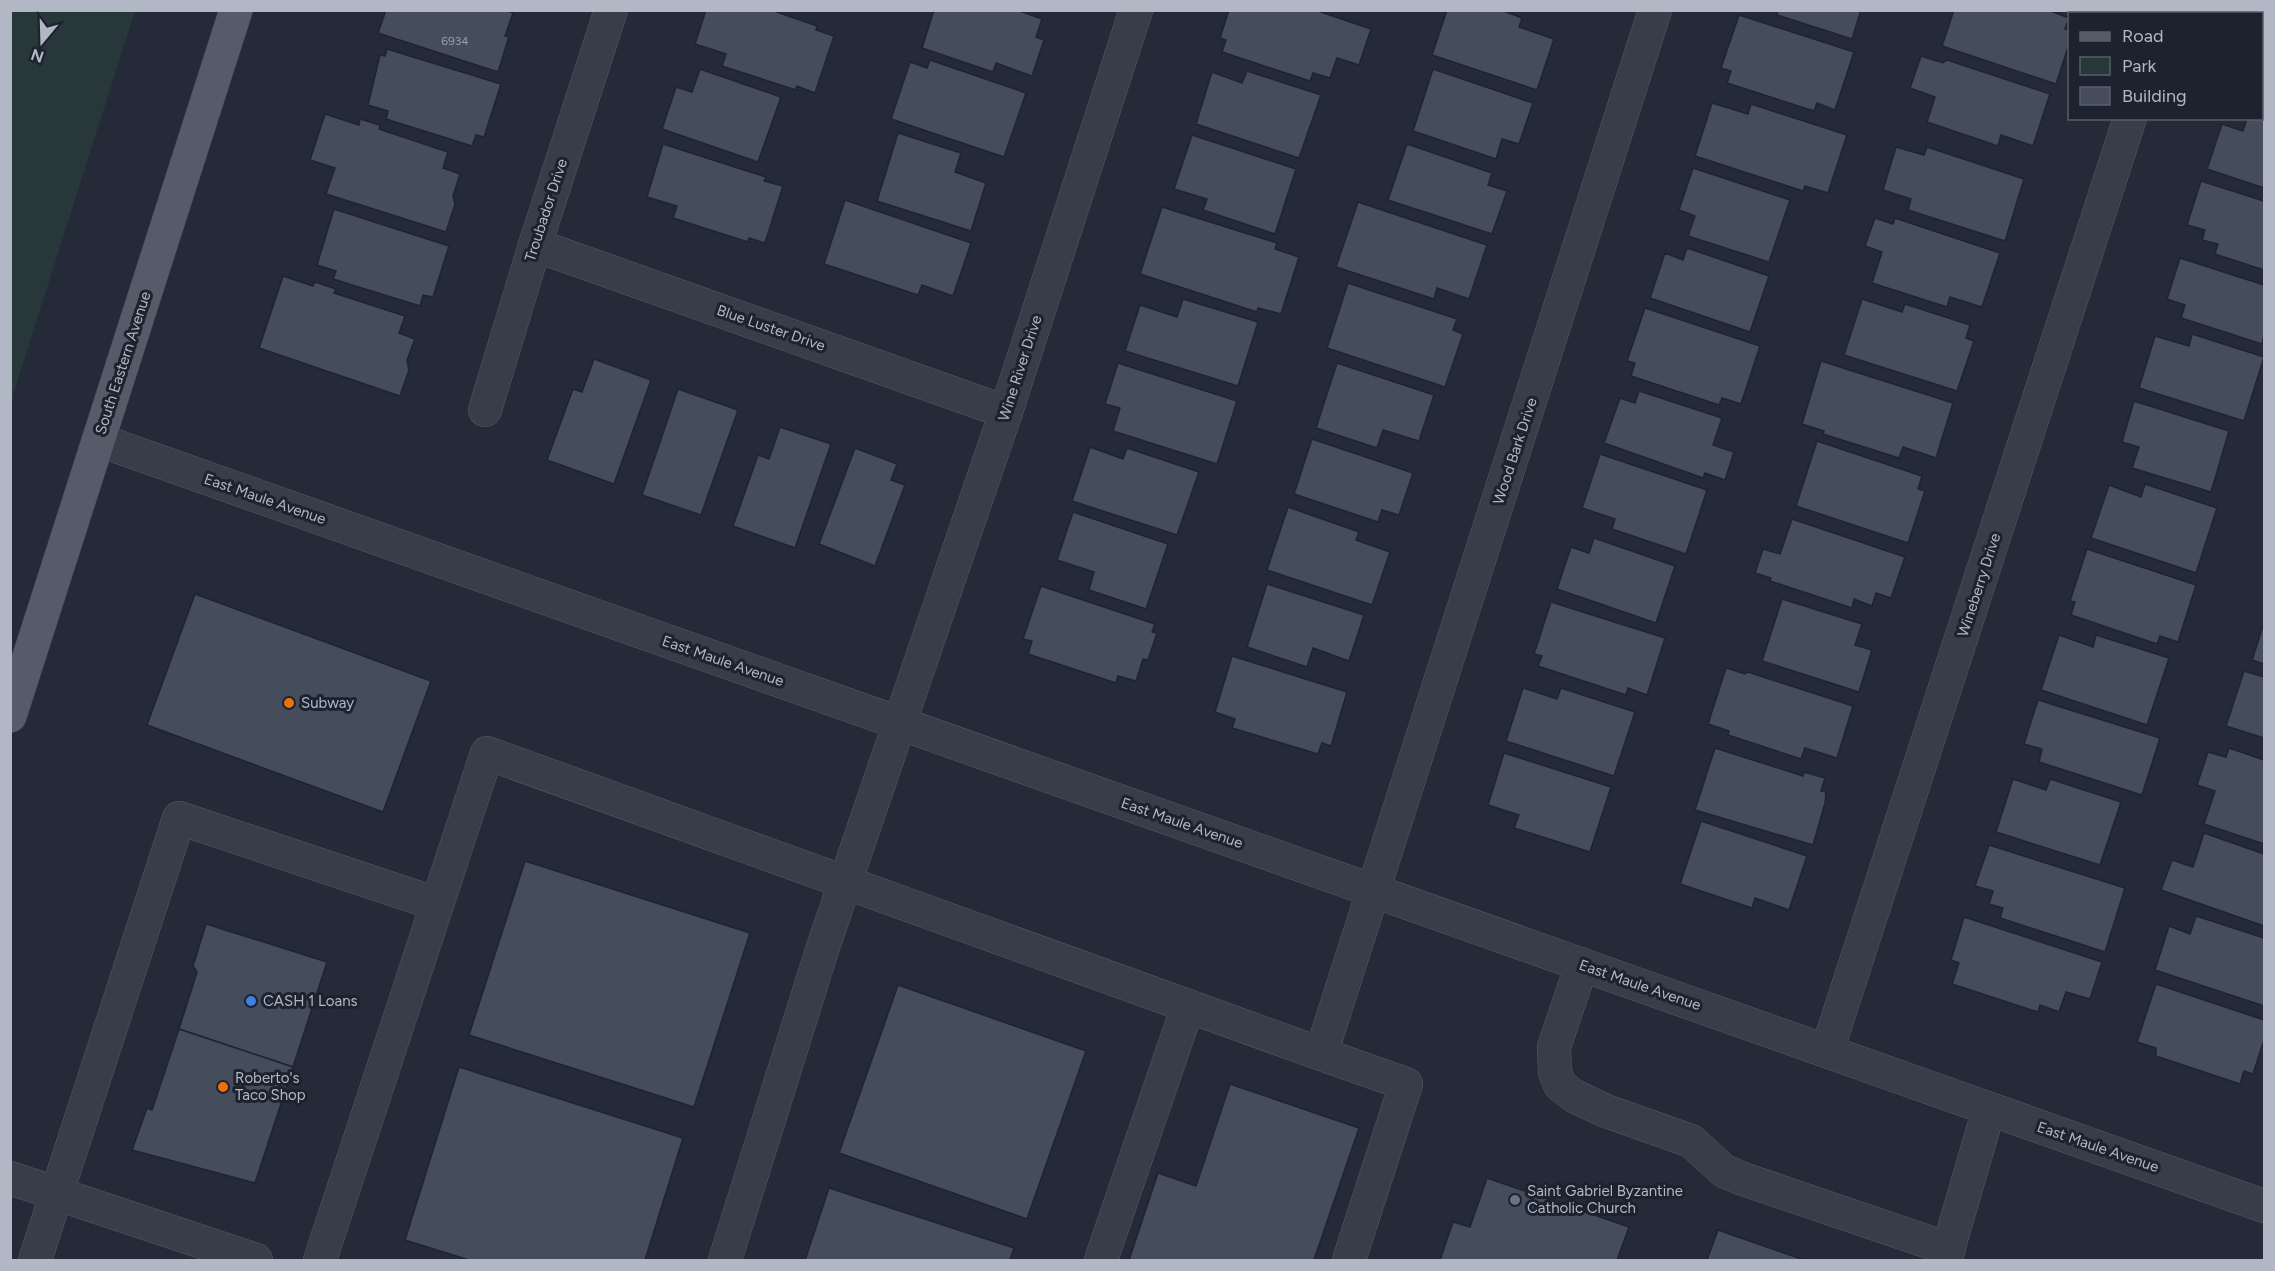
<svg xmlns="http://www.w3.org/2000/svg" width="2275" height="1271" font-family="Figtree,sans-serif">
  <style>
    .green { fill: #27373a }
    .building { fill: #454d5d; stroke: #1e2430; stroke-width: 1.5 }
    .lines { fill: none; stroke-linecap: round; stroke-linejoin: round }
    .minor-casing { stroke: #555a67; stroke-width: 34 }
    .major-casing { stroke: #404652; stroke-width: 34 }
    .minor { stroke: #373d49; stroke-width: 33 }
    .major { stroke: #555b69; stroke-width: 33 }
    .food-dot { fill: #e8710a; stroke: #1c222e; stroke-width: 2 }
    .shop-dot { fill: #3f7fe0; stroke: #1c222e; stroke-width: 2 }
    .worship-dot { fill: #6b7280; stroke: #1c222e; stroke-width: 2 }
    .labels { text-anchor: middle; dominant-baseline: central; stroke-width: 6; stroke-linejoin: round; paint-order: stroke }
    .number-label { font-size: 12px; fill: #979cab }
    .street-label { font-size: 15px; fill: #b2b7c5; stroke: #1c222e }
    .poi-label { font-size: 15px; fill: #b2b7c5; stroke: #1c222e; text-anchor: start }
  </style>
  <rect width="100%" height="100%" fill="#242a38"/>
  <path class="green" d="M11 10 135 11 11 401 10 11Z"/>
  <g class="building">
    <path d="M386 10H506L513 13 505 36 509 37 498 72 378 33Z"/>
    <path d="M706 10H771L817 26 816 30 834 36 815 93 797 86 796 90 722 66 726 54 695 44Z"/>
    <path d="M934 10H1017L1042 19 1036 37 1044 40 1032 76 996 63 993 72 922 48Z"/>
    <path d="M1229 10H1315L1371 29 1359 65 1337 58 1330 78 1313 73 1310 81 1222 52 1226 40 1220 38Z"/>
    <path d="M1447 10H1501L1522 18 1519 27 1554 39 1537 90 1432 55Z"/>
    <path d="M1778 10H1861L1852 39 1777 15Z"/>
    <path d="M1954 10H2048L2069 18 2065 29 2070 30V41L2056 84 1942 46Z"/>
    <path d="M1739 15 1854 52 1835 110 1817 103 1814 111 1727 83 1731 71 1721 68Z"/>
    <path d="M2262 33 2264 34V91L2262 90Z"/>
    <path d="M387 49 501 84 484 137 476 135 472 146 386 119 388 111 368 105 380 55 385 56Z"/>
    <path d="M1921 56 1943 63 1947 60 2050 94 2033 146 2001 135 1998 146 1927 122 1935 97 1910 88Z"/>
    <path d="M930 60 1026 93 1004 157 891 119 910 62 927 68Z"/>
    <path d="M700 69 781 97 758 162 662 129 676 87 692 92Z"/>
    <path d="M1433 69 1533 103 1519 144 1502 139 1496 159 1413 131Z"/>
    <path d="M1247 71 1321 95 1299 158 1196 124 1212 72 1242 83Z"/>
    <path d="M1712 103 1748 114 1751 104 1847 135 1828 193 1805 186 1803 191 1695 156Z"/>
    <path d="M325 114 359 125 360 119 380 125 379 129 448 152 443 168 460 174 453 196 455 204 446 232 326 194 335 168 310 160Z"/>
    <path d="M2247 118 2264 119V188L2207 169 2222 124 2243 131Z"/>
    <path d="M898 133 961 153 955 172 986 183 971 231 877 201Z"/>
    <path d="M1192 135 1296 169 1275 234 1203 210 1207 199 1174 189Z"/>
    <path d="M663 144 766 177 764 181 783 186 765 243 749 238 748 242 673 218 677 206 647 197Z"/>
    <path d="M1407 144 1492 173 1488 185 1507 191 1492 234 1388 200Z"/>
    <path d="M1896 147 1924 155 1927 147 2024 179 2005 241 1908 210 1911 199 1883 190Z"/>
    <path d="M1693 168 1790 200 1769 262 1688 236 1695 216 1679 210Z"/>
    <path d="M2201 181 2264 201V270L2215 254 2218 244 2202 240 2205 230 2187 225Z"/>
    <path d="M845 200 971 243 953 296 922 285 918 295 824 264Z"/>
    <path d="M1358 202 1487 245 1469 299 1437 288 1434 299 1336 267Z"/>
    <path d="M1162 207 1277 243 1275 249 1299 257 1281 314 1258 308 1257 312 1140 274Z"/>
    <path d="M334 209 449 246 433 297 423 295 420 306 333 279 336 271 317 265Z"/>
    <path d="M1875 218 1893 224 1895 218 2000 253 1982 307 1950 297 1947 307 1872 283 1882 252 1865 246Z"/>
    <path d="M1687 248 1769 276 1750 332 1650 298 1665 253 1683 260Z"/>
    <path d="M2180 258 2264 285V335L2262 344 2181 318 2185 305 2167 299Z"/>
    <path d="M283 276 313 286 315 282 336 289 334 293 405 316 399 333 415 339 407 360 409 370 400 396 259 348Z"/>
    <path d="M1348 283 1457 319 1453 330 1463 334 1445 387 1327 348Z"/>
    <path d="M1183 299 1258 322 1238 386 1125 351 1140 305 1177 317Z"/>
    <path d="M1862 299 1902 312 1905 304 1970 325 1966 338 1974 341 1957 391 1844 355Z"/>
    <path d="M1645 308 1760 346 1741 404 1722 398 1719 405 1631 376 1635 363 1627 361Z"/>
    <path d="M2192 334 2264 357 2244 421 2139 388 2155 336 2189 346Z"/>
    <path d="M594 359 651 380 614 484 547 460 573 389 582 392Z"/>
    <path d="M1821 361 1953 403 1936 458 1903 447 1899 458 1823 434 1824 431 1802 424Z"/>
    <path d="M1118 363 1237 401 1217 464 1113 431 1120 408 1105 404Z"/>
    <path d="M1337 363 1434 395 1419 441 1383 430 1377 448 1316 428Z"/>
    <path d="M678 389 738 410 701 515 642 495Z"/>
    <path d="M1639 391 1722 418 1713 445 1734 452 1725 480 1705 473 1703 478 1604 443 1620 398 1635 403Z"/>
    <path d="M2134 401 2229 431 2211 492 2132 468 2139 447 2122 442Z"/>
    <path d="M780 427 831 444 795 548 733 526 758 455 769 459Z"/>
    <path d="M1312 439 1413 473 1399 515 1382 510 1378 522 1294 494Z"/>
    <path d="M1817 441 1922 476 1918 489 1925 491 1908 543 1796 506Z"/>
    <path d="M1090 447 1123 459 1127 448 1199 472 1177 535 1072 501Z"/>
    <path d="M855 448 897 464 891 480 905 485 875 566 819 544Z"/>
    <path d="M1600 454 1707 490 1686 554 1612 529 1615 519 1582 508Z"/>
    <path d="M2145 484 2217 508 2196 573 2091 538 2109 485 2141 497Z"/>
    <path d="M1288 507 1359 532 1356 540 1390 552 1372 605 1267 570Z"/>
    <path d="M1073 512 1168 544 1146 609 1089 590 1094 572 1057 560Z"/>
    <path d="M1792 519 1905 557 1891 598 1876 593 1872 606 1854 599 1852 608 1770 581 1771 578 1755 573 1763 549 1780 554Z"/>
    <path d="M1594 538 1675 566 1656 623 1557 589 1571 547 1589 553Z"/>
    <path d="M2087 549 2196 585 2178 642 2160 636 2157 644 2071 615 2075 602 2070 601Z"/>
    <path d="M1267 584 1364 615 1349 661 1313 648 1307 667 1247 647Z"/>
    <path d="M1041 586 1155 624 1152 632 1157 633 1148 660 1143 659 1136 681 1118 676 1116 683 1028 654 1032 641 1023 639Z"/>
    <path d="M195 594 431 681 383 812 147 725Z"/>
    <path d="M1782 599 1862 624 1855 645 1872 650 1859 692 1762 661Z"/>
    <path d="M1551 602 1665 638 1647 695 1628 688 1626 695 1538 666 1542 656 1534 654Z"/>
    <path d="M2264 623V664L2252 660Z"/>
    <path d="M2059 635 2093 647 2096 635 2169 658 2147 725 2041 690Z"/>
    <path d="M1232 656 1347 692 1331 746 1322 743 1318 754 1232 728 1235 719 1215 712Z"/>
    <path d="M1726 668 1745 674 1748 672 1853 706 1837 758 1805 748 1801 759 1728 735 1729 731 1708 724Z"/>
    <path d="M2244 671 2264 677V738L2226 726Z"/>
    <path d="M1523 688 1557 699 1561 688 1635 712 1614 776 1506 741Z"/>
    <path d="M2038 700 2160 738 2142 795 2039 762 2042 749 2024 744Z"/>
    <path d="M1715 748 1803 776 1804 772 1825 778 1821 791 1826 792 1825 803 1813 845 1695 810Z"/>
    <path d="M2229 748 2264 760V844L2204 824 2215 791 2197 785 2208 752 2226 757Z"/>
    <path d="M1504 753 1611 787 1590 852 1514 828 1519 815 1488 805Z"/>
    <path d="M2013 779 2046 790 2050 779 2121 802 2100 865 1996 832Z"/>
    <path d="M1701 821 1807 856 1789 910 1755 898 1752 908 1680 884Z"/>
    <path d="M2204 833 2264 854V926L2161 890 2172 860 2193 867Z"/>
    <path d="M1989 845 2125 888 2105 952 2000 918 2003 908 1989 904 1993 891 1975 886Z"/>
    <path d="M525 861 750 933 694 1107 469 1035Z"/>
    <path d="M2196 916 2264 938V1006L2155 970 2169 926 2190 934Z"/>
    <path d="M1964 917 2102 962 2090 999 2066 992 2059 1012 2040 1005 2038 1012 1952 984 1959 963 1951 960Z"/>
    <path d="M206 924 327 962 293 1067 179 1029 197 972 193 966Z"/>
    <path d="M2156 984 2264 1020V1040L2253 1074 2244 1071 2240 1084 2156 1056V1048L2137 1042Z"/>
    <path d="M898 985 1086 1051 1027 1219 839 1153Z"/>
    <path d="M179 1029 293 1067 255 1183 132 1150 147 1108 152 1110Z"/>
    <path d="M459 1067 683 1138 645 1260H469L405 1240Z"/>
    <path d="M1230 1084 1359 1128 1314 1260H1129L1158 1173 1196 1186Z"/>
    <path d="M1487 1178 1629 1227 1617 1260H1440L1453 1222 1470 1227Z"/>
    <path d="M829 1188 1014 1248 1010 1260H805Z"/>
    <path d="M1718 1230 1804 1260H1707Z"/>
  </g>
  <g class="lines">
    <defs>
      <g id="minor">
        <path d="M2164 14 2165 10"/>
        <path d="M535 245 1006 412"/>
        <path d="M485 410 535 245 611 10"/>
        <path d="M99 440 2264 1206"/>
        <path d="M1582 964 1554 1047 1555 1072 1560 1085 1574 1096 1606 1111 1691 1141 1724 1171 1743 1179 1949 1249"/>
        <path d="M1827 1051 2130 118"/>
        <path d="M1321 1054 1406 1084 1349 1260"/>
        <path d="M10 1178 256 1260"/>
        <path d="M35 1260 179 818 437 904"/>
        <path d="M320 1260 487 753 1321 1054 1655 10"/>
        <path d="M725 1260 822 950 1006 412 1136 10"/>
        <path d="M1101 1260 1188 1006"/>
        <path d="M1945 1260 1989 1109"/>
      </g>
      <path id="major" d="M10 716 236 10"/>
    </defs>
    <use href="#minor" class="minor-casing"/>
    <use href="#major" class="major-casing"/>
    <use href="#minor" class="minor"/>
    <use href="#major" class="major"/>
  </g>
  <g class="food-dot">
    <circle cx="289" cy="703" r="6"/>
    <circle cx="223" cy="1087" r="6"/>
  </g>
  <circle class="shop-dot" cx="251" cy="1001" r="6"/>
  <circle class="worship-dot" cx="1515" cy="1200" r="6"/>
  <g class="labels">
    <g class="number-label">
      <text x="455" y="41">6934</text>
    </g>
    <g class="street-label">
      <text transform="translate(546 210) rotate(-72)">Troubador Drive</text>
      <text transform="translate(771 328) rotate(19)">Blue Luster Drive</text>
      <text transform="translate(123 363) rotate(-72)">South Eastern Avenue</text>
      <text transform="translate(1020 368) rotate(-72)">Wine River Drive</text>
      <text transform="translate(1515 451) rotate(-72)">Wood Bark Drive</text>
      <text transform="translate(265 499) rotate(19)">East Maule Avenue</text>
      <text transform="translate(1979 585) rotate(-72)">Wineberry Drive</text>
      <text transform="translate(723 661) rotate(19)">East Maule Avenue</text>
      <text transform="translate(1182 823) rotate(19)">East Maule Avenue</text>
      <text transform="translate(1640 985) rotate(19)">East Maule Avenue</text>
      <text transform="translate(2098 1147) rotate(19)">East Maule Avenue</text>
    </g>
    <g class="poi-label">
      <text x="301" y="703">Subway</text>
      <text x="263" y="1001">CASH 1 Loans</text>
      <text x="235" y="1078">Roberto's<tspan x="235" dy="17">Taco Shop</tspan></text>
      <text x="1527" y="1191">Saint Gabriel Byzantine<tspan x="1527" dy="17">Catholic Church</tspan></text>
    </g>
  </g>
  <rect width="2275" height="1271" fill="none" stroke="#b2b7c5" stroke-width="24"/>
  <rect x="2068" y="12" width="195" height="108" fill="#1c222e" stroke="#585e6a" stroke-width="1.5"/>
  <rect x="2080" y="32" width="30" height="9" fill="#555b69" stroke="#585e6a" stroke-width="1.5"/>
  <text x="2122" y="42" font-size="18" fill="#b2b7c5">Road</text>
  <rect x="2080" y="57" width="30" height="18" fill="#27373a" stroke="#585e6a" stroke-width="1.5"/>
  <text x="2122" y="72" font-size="18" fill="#b2b7c5">Park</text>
  <rect x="2080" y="87" width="30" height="18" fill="#454d5d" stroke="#585e6a" stroke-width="1.5"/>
  <text x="2122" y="102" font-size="18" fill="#b2b7c5">Building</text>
  <g transform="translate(42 42) rotate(199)" stroke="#1c222e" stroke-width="4.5" paint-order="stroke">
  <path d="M0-4.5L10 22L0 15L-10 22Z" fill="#b2b7c5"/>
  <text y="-9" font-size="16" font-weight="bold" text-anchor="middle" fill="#b2b7c5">N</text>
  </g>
</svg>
